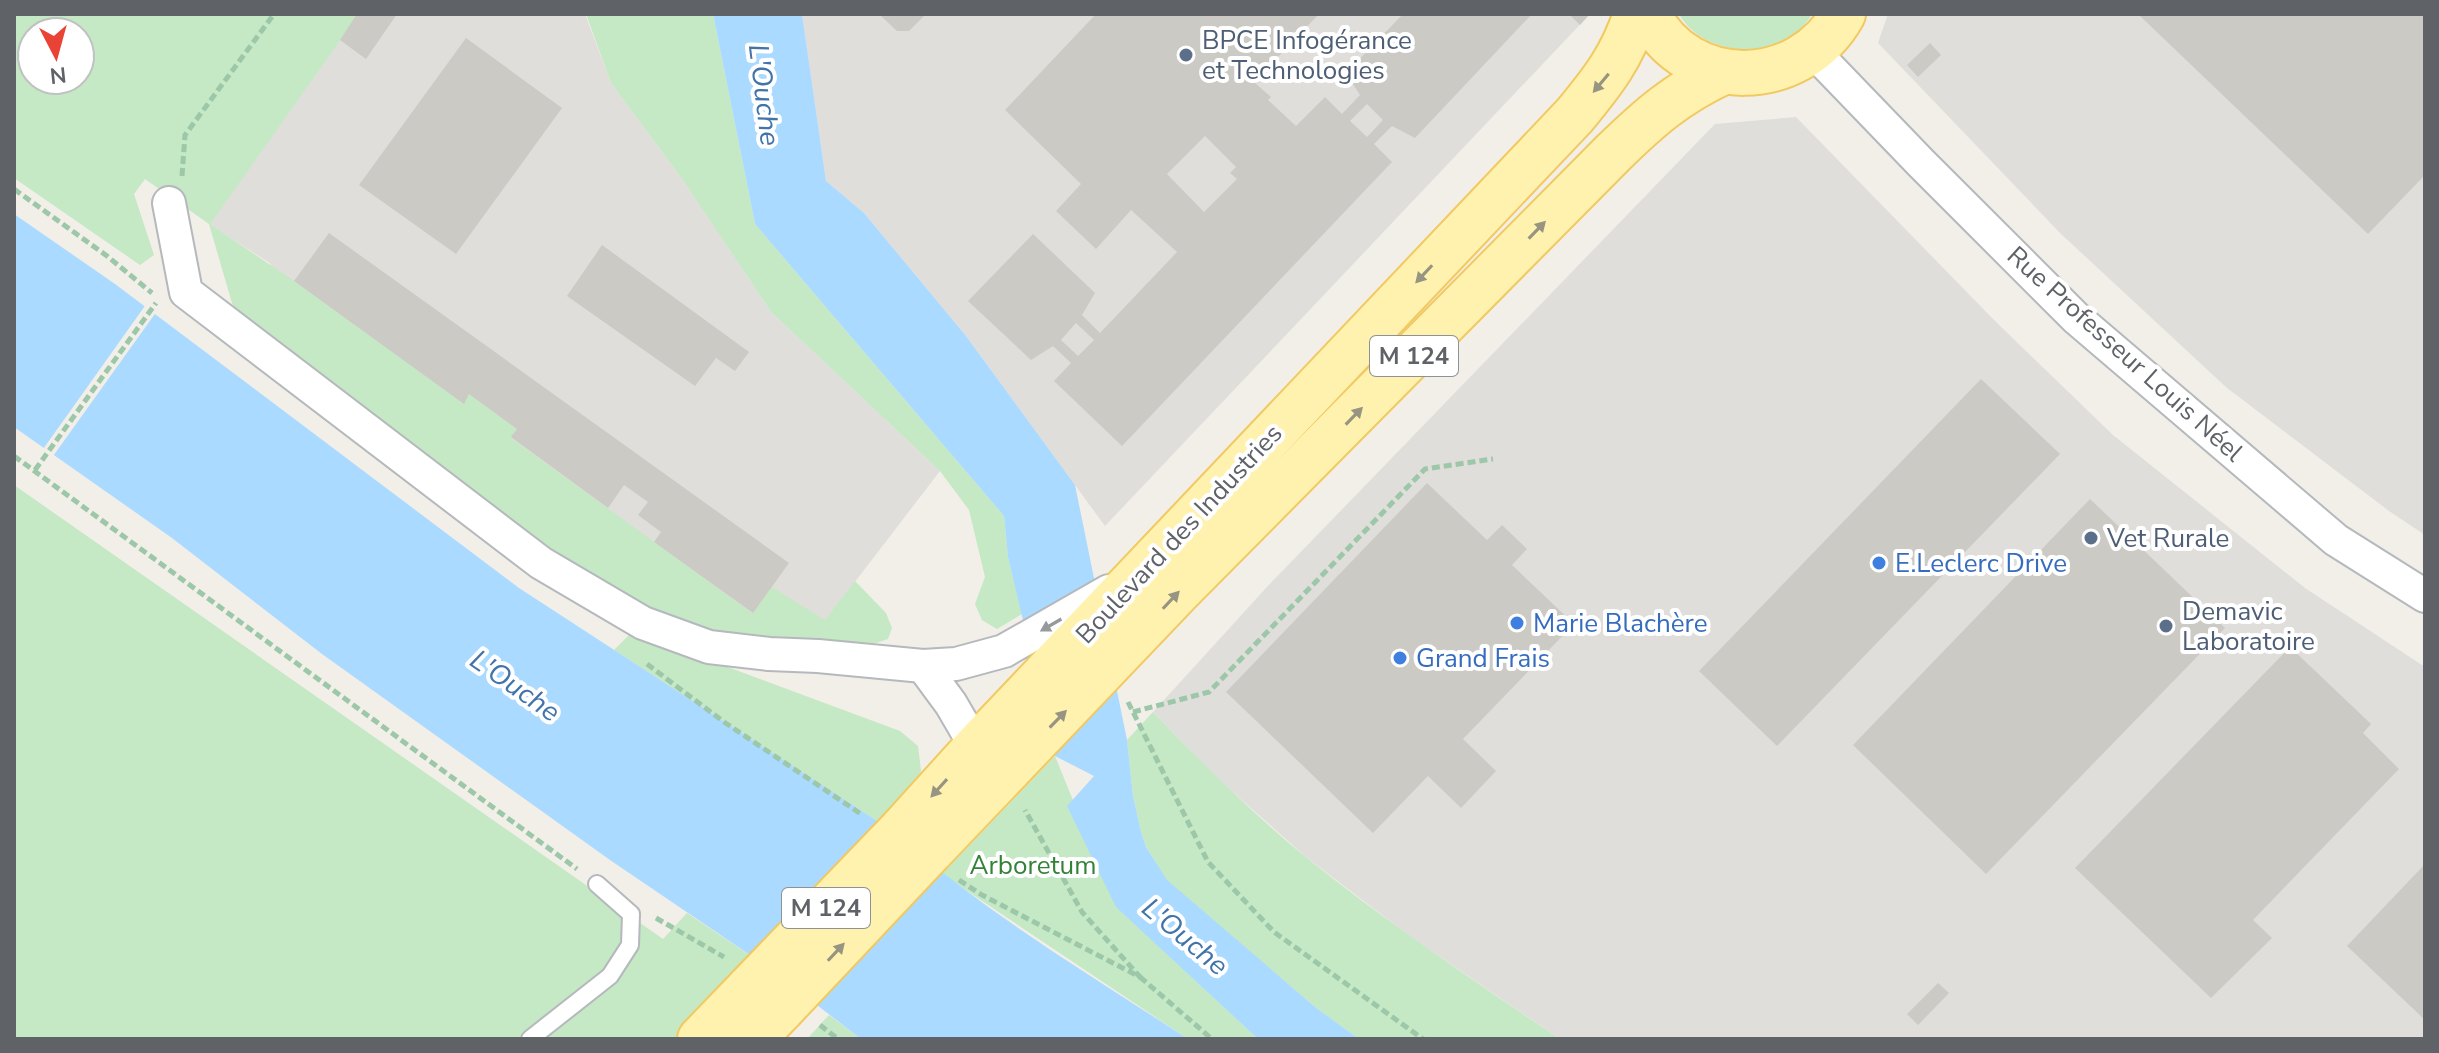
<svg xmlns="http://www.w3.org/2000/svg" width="2439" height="1053" font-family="'Nunito Sans',sans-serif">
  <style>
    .industrial { fill: #e0deda }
    .green { fill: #c5e8c5; fill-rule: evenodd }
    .water { fill: #aadaff }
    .pier { fill: #f1efe8 }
    .building { fill: #cccac5; fill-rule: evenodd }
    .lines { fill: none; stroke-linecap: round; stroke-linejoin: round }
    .service-casing { stroke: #b5b8bc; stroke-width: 20 }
    .minor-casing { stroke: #b5b8bc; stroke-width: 36 }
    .primary-casing { stroke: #f2c960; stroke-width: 48 }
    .path { stroke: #9cc7a9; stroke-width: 5; stroke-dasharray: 8 4; stroke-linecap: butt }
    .service { stroke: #fff; stroke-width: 16 }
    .minor { stroke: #fff; stroke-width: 32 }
    .primary { stroke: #fff2af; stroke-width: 44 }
    .primary-bridge-casing { stroke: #f2c960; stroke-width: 48; stroke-linecap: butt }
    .primary-bridge { stroke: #fff2af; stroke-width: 44 }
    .oneway { fill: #979581 }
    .oneway2 { fill: #979a9d }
    .service-dot { fill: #5c6f8a; stroke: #fff; stroke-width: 3 }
    .shop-dot { fill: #3f7fe0; stroke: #fff; stroke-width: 3 }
    .labels { text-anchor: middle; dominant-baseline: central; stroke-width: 8; stroke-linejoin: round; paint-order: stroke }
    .shield { fill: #fff; stroke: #8f9295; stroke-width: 2 }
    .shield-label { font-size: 24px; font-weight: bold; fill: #5f6368 }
    .service-label { font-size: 26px; fill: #4e5e75; stroke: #fff; text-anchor: start }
    .street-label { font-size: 26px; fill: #5f6368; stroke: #fff }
    .shop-label { font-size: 26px; fill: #366cbe; stroke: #fff; text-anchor: start }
    .park-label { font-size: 26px; fill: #348238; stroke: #fff }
    .water-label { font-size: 28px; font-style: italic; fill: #4174aa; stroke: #fff }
  </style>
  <rect width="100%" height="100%" fill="#f1efe8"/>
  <g class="industrial">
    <path d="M359 14H585L611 83 682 179 771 312 940 471 825 621 719 623 255 290 271 264 209 224Z"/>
    <path d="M802 14H1590L1105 526 966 336 864 213 826 181Z"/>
    <path d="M1888 14H2425V535L2389 511 2227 388 2060 233 1878 43Z"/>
    <path d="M1796 117 1995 321 2113 435 2305 588 2425 667V1039H1560L1411 937 1306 857 1216 777 1153 712 1266 588 1715 124Z"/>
  </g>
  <g class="green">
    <path d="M14 14H359L210 224 294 281 463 403 469 394 517 429 511 438 752 613 772 587 825 620 855 581 886 613 892 628 888 639 876 643 737 638 644 608 580 577 244 327 232 303 209 224 145 179 134 194 154 255 140 265 14 178ZM32 32H80V80H32Z"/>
    <path d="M586 14H713L755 224 1004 516 1008 557 1022 614 997 629 982 620 975 604 985 577 969 510 940 471 771 312 682 179 611 83Z"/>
    <path d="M1679 14H1812C1785 61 1706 61 1679 14Z"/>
    <path d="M14 485 663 939 687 913 754 958 682 1039H14Z"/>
    <path d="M630 634 677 648 900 731 918 746 921 771 909 792 880 823 614 650Z"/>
    <path d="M1153 712C1202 763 1252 813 1307 858 1388 923 1474 981 1560 1039H1359L1315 1007 1167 881 1146 847 1141 832 1133 796 1127 740Z"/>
    <path d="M1055 756 1116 906 1258 1039H1188L942 874Z"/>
    <path d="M829 1015 861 1039H807Z"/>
  </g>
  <g class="water">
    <path d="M713 14H802L826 181 864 213 966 336 1075 485 1127 740 1133 796 1141 832 1146 847 1167 880 1315 1007 1359 1039H1258L1116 907 1067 806 1094 776 1055 756 1008 557 1004 516 755 224Z"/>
    <path d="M14 214 115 284 519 588 897 834C985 913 1089 974 1188 1039H861L769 968 610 860 322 654 172 538 14 427Z"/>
  </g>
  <path class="pier" d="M147 303 157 311 51 459 41 452Z"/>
  <g class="building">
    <path d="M357 14H397L366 59 340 40Z"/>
    <path d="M879 14H926L909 31H897Z"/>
    <path d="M1096 14H1319L1254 82 1271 97 1268 100 1296 126 1325 97 1342 114 1360 95 1346 73 1403 14H1532L1415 138 1392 126 1374 144 1392 162 1122 446 1054 381 1071 363 1053 346 1031 360 968 301 1033 234 1095 293 1082 315 1100 333 1177 252 1131 210 1096 249 1056 211 1081 184 1005 110ZM1367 104 1383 120 1367 137 1350 121ZM1205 136 1236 167 1230 173 1237 179 1204 212 1167 174ZM1076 323 1094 340 1078 356 1061 340Z"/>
    <path d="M1569 14H1590L1580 25Z"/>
    <path d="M2138 14H2425V175L2368 234Z"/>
    <path d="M466 38 562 108 456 254 359 185Z"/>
    <path d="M1930 43 1941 55 1918 77 1907 65Z"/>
    <path d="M329 233 789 563 753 613 654 542 661 532 638 515 648 502 624 485 608 508 511 437 517 429 469 394 464 404 294 281Z"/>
    <path d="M602 245 749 352 735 371 716 358 695 386 567 296Z"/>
    <path d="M1981 379 2060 454 1777 746 1699 671Z"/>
    <path d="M1427 483 1487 540 1502 525 1527 549 1512 565 1574 624 1463 739 1496 771 1461 808 1428 776 1373 833 1226 692Z"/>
    <path d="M2090 499 2225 628 1986 874 1853 745Z"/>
    <path d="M2290 647 2371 724 2363 733 2399 769 2253 920 2272 938 2211 998 2075 868Z"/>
    <path d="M2425 864V1020L2347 946Z"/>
    <path d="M1938 983 1949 993 1918 1025 1907 1014Z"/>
  </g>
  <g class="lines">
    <defs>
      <path id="service" d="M530 1039 610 976 630 945 631 914 597 884"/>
      <g id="minor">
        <path d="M1813 51 1921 163 2076 318 2336 540 2425 596"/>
        <path d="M169 203 186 292 541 563 643 623 709 647 769 654 818 656 923 666 956 664 1004 651 1109 591"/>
        <path d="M923 666 951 704 976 747 990 761"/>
      </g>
      <g id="primary">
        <path d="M1648 14C1689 94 1800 91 1843 14"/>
        <path d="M901 830 976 747 1575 115C1603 81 1622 57 1636 14"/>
        <path d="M931 851 1179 591 1613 153C1650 117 1676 94 1723 72"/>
        <path d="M700 1039 750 987"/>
        <path d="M753 1039 782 1009"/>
      </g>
    </defs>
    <use href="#service" class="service-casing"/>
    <use href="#minor" class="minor-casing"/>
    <use href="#primary" class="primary-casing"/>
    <g class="path">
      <path d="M182 176 185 135 274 14"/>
      <path d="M14 189 107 256 152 293"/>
      <path d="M14 456 577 869"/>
      <path d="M35 470 156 303"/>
      <path d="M647 664 724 722 861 814"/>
      <path d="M1128 702 1208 862 1274 932 1423 1039"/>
      <path d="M1133 712 1209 692 1425 469 1493 459"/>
      <path d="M959 880 982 895 1140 977 1082 912 1025 810"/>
      <path d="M656 918 724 957"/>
      <path d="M1140 977 1212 1039"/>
      <path d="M820 1025 838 1039"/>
    </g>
    <use href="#service" class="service"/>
    <use href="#minor" class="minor"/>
    <use href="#primary" class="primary"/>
    <defs>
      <g id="primary-bridge">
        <path d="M750 987 901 830"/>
        <path d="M782 1009 931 851"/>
      </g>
    </defs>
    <use href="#primary-bridge" class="primary-bridge-casing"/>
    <use href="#primary-bridge" class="primary-bridge"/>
  </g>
  <defs><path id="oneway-solid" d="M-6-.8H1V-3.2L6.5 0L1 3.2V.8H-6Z" transform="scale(2)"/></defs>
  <g class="oneway">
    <use href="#oneway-solid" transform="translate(1601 83) rotate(130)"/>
    <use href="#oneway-solid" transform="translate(1537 230) rotate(-46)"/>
    <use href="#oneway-solid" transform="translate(1424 274) rotate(133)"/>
    <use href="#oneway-solid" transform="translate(1354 416) rotate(-46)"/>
    <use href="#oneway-solid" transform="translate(1171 600) rotate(-47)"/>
    <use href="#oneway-solid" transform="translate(1058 719) rotate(-46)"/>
    <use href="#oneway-solid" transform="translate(939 788) rotate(132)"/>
    <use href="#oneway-solid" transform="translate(836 952) rotate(-47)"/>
  </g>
  <use class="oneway2" href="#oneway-solid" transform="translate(1051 625) rotate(150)"/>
  <g class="service-dot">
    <circle cx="1186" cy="55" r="8"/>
    <circle cx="2091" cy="538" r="8"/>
    <circle cx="2166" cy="626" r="8"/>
  </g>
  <g class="shop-dot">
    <circle cx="1879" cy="563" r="8"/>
    <circle cx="1517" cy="623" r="8"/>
    <circle cx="1400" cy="658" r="8"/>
  </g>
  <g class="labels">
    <g class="shield">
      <rect x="1370" y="336" width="88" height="40" rx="6"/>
      <rect x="782" y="888" width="88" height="40" rx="6"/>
    </g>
    <g class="shield-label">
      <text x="1414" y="356">M 124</text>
      <text x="826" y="908">M 124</text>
    </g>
    <g class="service-label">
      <text x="1202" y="40">BPCE Infogérance<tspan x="1202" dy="30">et Technologies</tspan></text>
      <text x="2107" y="538">Vet Rurale</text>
      <text x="2182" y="611">Demavic<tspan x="2182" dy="30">Laboratoire</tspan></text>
    </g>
    <g class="street-label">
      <text transform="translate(2125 354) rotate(42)">Rue Professeur Louis Néel</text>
      <text transform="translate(1179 534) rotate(-47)">Boulevard des Industries</text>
    </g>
    <g class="shop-label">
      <text x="1895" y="563">E.Leclerc Drive</text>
      <text x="1533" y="623">Marie Blachère</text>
      <text x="1416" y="658">Grand Frais</text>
    </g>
    <g class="park-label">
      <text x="1033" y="865">Arboretum</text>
    </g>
    <g class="water-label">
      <text transform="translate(764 95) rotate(83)">L'Ouche</text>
      <text transform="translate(515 686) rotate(35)">L'Ouche</text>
      <text transform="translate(1185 937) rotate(40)">L'Ouche</text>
    </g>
  </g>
  <rect width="2439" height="1053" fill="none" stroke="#5f6368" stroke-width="32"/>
  <g transform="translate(56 56) rotate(174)"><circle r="38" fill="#ffffff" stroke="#bfc1c3" stroke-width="2"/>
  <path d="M0-6L14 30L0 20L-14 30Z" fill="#ea4335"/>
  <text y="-12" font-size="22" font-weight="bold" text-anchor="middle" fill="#5f6368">N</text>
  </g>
</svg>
